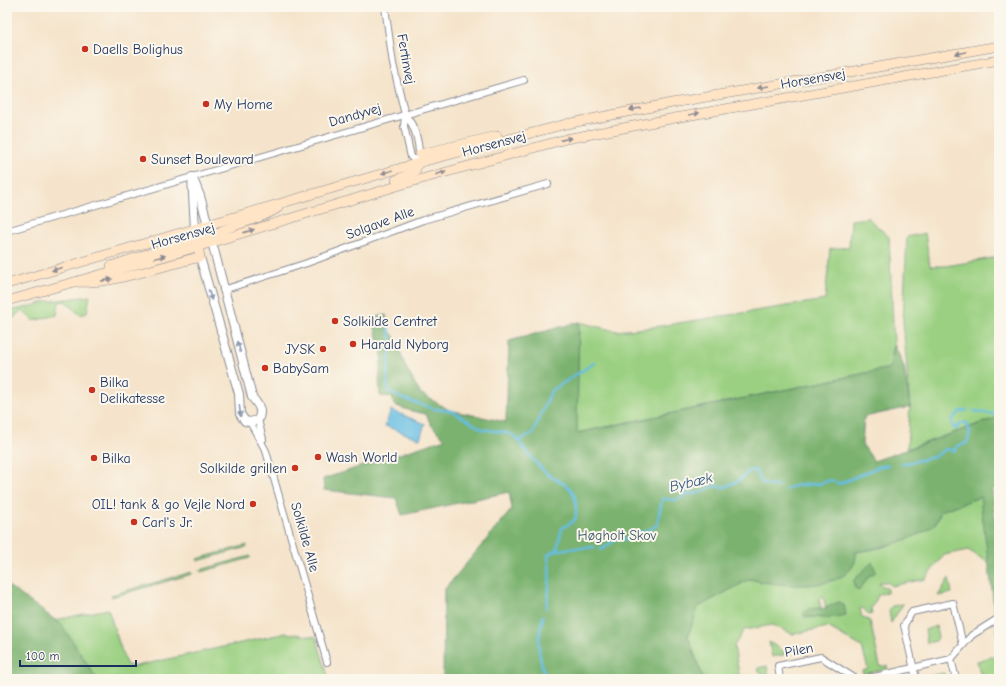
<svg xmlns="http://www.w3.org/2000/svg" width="1006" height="686" font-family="'Comic Neue',sans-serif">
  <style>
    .green { fill: #9bd082; stroke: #5b8070; fill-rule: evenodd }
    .forest { fill: #7cb270; stroke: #4c7067 }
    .water { fill: #65bee3; stroke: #4076a0 }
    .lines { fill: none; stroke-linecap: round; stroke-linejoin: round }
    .stream { stroke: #65bee3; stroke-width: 2.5 }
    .minor-casing { stroke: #888a94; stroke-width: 8 }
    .tertiary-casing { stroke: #888a94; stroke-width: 10 }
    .secondary-casing { stroke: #888a94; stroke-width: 10 }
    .minor { stroke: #fff; stroke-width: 6 }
    .tertiary { stroke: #fff; stroke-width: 8 }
    .secondary { stroke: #ffe4c6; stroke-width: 9 }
    .oneway { fill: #8d8a92 }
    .oneway2 { fill: #8d97ae }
    .poi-dot { fill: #c8321e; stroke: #fbf7ec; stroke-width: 1.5 }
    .labels { text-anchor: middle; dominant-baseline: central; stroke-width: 4; stroke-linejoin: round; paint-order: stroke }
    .poi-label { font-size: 14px; fill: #1b2f5e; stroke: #fbf7ec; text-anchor: start }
    .street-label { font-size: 14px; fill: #1b2f5e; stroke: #fbf7ec }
    .park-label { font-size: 14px; fill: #3b5767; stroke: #fbf7ec }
    .water-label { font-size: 15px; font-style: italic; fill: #315a86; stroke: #fbf7ec }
  </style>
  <rect width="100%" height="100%" fill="#fbf7ec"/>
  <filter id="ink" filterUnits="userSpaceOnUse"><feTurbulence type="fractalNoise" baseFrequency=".025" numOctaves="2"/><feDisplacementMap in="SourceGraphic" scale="8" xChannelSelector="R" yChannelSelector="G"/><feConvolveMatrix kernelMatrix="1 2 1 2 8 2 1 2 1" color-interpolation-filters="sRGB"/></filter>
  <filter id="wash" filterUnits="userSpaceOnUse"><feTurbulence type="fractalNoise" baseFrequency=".012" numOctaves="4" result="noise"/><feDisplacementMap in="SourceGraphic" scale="16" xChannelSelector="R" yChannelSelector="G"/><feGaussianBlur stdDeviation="0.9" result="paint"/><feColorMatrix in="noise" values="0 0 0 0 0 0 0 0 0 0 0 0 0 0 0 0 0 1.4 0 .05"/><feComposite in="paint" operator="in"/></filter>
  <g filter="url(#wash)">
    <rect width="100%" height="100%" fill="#f5e4cb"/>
    <g class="green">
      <path d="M868 218 889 237 894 344 890 368 576 433 579 322 616 331 647 328 825 300 830 249 849 247 851 220Z"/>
      <path d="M925 233 930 266H946L999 257V417L907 449 910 407 903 321 907 237Z"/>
      <path d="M90 296 87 313 80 315 65 301 59 302 57 315 33 321 22 310 7 324V312C18 308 34 307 43 302Z"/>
      <path d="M980 497 989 563 968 550 944 555 925 579 891 586 888 582H880L879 584 887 588V593L879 594 871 609 872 614 869 615 863 608 860 609 862 617 870 621 880 666H887L888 669 863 674 862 671 868 669 862 647 828 627 793 634 772 625 744 630 734 646 740 679H703L688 636 698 607 750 579 767 583 856 552 881 548 921 533 936 523 941 511ZM823 597 826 608 839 602 829 618 805 617 809 609 821 608 819 599Z"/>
      <path d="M247 545V547L198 561 197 559Z"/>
      <path d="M250 556V558L201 572 200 570Z"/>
      <path d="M192 572V574L112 597 111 595Z"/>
      <path d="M949 578 952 593 938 596Z"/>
      <path d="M903 604 891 623 889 611 892 606Z"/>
      <path d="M108 609 126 664 132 667 286 633 316 637 329 679H97L55 620Z"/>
      <path d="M936 626 938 637 936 641 927 643 925 630Z"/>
      <path d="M769 642 788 654 772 657Z"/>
      <path d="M995 656 999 679H989L980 673 977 661Z"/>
      <path d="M767 666 769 679 758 671V668Z"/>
      <path d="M944 673 945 679H925L924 677Z"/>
    </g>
    <g class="forest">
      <path d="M386 315 389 330 396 339 405 366 420 393 449 410 506 422 509 341 579 322 577 433 890 368 894 344 904 367 910 407 864 417 862 444 874 461 999 417V486L992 490 999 554V645L980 497 941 511C939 514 938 519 936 522 925 538 875 549 856 552 856 556 856 561 854 564 840 593 775 586 750 579L698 607 688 636 703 679H438L443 677 444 590 512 509 509 492 402 515 396 498 324 490 323 479 445 439 431 425 426 414 411 411 394 405 392 397 380 396 379 380 382 353 372 318Z"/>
      <path d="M872 562 876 572 869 576 859 591 854 587V580Z"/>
      <path d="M7 585 62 625 97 679H7Z"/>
      <path d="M839 602 844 605 846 615 829 618 805 617 803 614 809 609 826 608Z"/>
    </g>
    <path class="water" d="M391 410 425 424 420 439 385 426Z"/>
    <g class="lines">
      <g class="stream">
        <path d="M387 322 391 340 387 381V387L390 392 401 398 434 409 452 411 482 429 508 433 514 436C524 448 533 461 544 471 559 486 576 481 576 508 577 523 573 521 562 528L557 549"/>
        <path d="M974 411 999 415"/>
        <path d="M518 441 533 433 551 391 594 363"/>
        <path d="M902 464 934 457 946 449 954 451 957 446 967 443 970 432 967 423C962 422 959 424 956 429L953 427 952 420 959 412 967 410"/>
        <path d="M786 489 798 485 818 484 831 480 839 484 878 467 888 465"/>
        <path d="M600 549H603L616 539H626L633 534 647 531 657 525 662 499 676 500 690 493 697 494 713 486 725 487 740 480 749 471 754 470C760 475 759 484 767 485 771 486 774 485 778 486"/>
        <path d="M546 608C550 589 551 574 548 555 554 547 583 549 594 547"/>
        <path d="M543 616C537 644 537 652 546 679"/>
      </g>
    </g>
  </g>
  <g filter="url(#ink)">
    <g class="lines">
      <defs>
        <g id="minor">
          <path d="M385 7 393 64 405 115 404 126 411 157 418 163C421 148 416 126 405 115"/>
          <path d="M7 231 524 80"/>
          <path d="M223 290 307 263 423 220 548 184"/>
          <path d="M258 420 263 439"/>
          <path d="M250 422 266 451 327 662"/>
          <path d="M951 659 956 679"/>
          <path d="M780 679 778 666 821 657 856 679"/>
          <path d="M866 679 951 659 972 635 999 618"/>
          <path d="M916 679 904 625 912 612 953 603 963 645"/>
        </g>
        <g id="tertiary">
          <path d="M192 177 195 229"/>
          <path d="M194 181 200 196 208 225"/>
          <path d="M200 257 239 394 240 414 245 421 250 422 258 420C263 409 258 405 252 397L212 242"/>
        </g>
        <g id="secondary">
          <path d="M420 154 497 136"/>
          <path d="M396 180 415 172 418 163"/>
          <path d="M203 242C227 223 253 224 278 208"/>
          <path d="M111 266 196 238 200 234"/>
          <path d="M76 282C111 285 164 265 200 257L195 229"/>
          <path d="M7 284 418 163 566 124 672 103 999 46"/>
          <path d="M7 301 180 252 407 183 566 139 675 118 999 60"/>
        </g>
      </defs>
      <use href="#minor" class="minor-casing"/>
      <use href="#tertiary" class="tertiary-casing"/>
      <use href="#secondary" class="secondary-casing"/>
      <use href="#minor" class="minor"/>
      <use href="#tertiary" class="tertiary"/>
      <use href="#secondary" class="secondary"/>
    </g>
    <defs><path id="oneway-solid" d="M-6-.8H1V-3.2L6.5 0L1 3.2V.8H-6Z"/></defs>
    <g class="oneway">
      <use href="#oneway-solid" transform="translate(961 53) rotate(170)"/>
      <use href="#oneway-solid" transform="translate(763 87) rotate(170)"/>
      <use href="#oneway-solid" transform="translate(635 109) rotate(170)"/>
      <use href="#oneway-solid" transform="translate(694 114) rotate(-10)"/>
      <use href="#oneway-solid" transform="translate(566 139) rotate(-13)"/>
      <use href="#oneway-solid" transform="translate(387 172) rotate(164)"/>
      <use href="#oneway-solid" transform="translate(441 173) rotate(-16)"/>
      <use href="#oneway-solid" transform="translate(249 231) rotate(-17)"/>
      <use href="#oneway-solid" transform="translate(160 257) rotate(-15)"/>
      <use href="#oneway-solid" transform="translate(57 269) rotate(163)"/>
      <use href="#oneway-solid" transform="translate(107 280) rotate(-11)"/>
    </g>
    <g class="oneway2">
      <use href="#oneway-solid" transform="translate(210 295) rotate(74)"/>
      <use href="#oneway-solid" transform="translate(239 347) rotate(-105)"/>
      <use href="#oneway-solid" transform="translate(240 411) rotate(83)"/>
    </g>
  </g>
  <g class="poi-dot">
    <circle cx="85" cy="49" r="4"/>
    <circle cx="206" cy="104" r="4"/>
    <circle cx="143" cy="159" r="4"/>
    <circle cx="335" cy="321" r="4"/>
    <circle cx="353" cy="344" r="4"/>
    <circle cx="323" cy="349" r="4"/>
    <circle cx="265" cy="368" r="4"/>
    <circle cx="92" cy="390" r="4"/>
    <circle cx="318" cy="457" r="4"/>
    <circle cx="94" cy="458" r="4"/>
    <circle cx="295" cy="468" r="4"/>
    <circle cx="253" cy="504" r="4"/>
    <circle cx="134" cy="522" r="4"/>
  </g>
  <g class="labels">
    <g class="poi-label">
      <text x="93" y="49">Daells Bolighus</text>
      <text x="214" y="104">My Home</text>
      <text x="151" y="159">Sunset Boulevard</text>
      <text x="343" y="321">Solkilde Centret</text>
      <text x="361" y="344">Harald Nyborg</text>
      <text x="315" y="349" text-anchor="end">JYSK</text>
      <text x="273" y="368">BabySam</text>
      <text x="100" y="382">Bilka<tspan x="100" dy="16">Delikatesse</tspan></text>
      <text x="326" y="457">Wash World</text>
      <text x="102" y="458">Bilka</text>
      <text x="287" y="468" text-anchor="end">Solkilde grillen</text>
      <text x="245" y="504" text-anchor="end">OIL! tank &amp; go Vejle Nord</text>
      <text x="142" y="522">Carl's Jr.</text>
    </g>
    <g class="street-label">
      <text transform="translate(406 59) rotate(80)">Fertinvej</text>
      <text transform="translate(813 79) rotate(-10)">Horsensvej</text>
      <text transform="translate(355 115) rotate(-16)">Dandyvej</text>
      <text transform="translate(494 144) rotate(-15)">Horsensvej</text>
      <text transform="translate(380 223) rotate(-20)">Solgave Alle</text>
      <text transform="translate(183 236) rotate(-16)">Horsensvej</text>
      <text transform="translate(305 537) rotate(74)">Solkilde Alle</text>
      <text transform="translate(799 650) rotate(-10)">Pilen</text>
    </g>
    <g class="park-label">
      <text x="617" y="535">Høgholt Skov</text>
    </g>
    <g class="water-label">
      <text transform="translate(691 482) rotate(-13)">Bybæk</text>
    </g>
  </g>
  <rect width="1006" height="686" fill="none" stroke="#fbf7ec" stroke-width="24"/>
  <path d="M20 660v6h116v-6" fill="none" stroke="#1b2f5e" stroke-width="2"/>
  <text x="26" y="660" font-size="12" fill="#1b2f5e" stroke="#fbf7ec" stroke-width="3" paint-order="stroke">100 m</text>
</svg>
